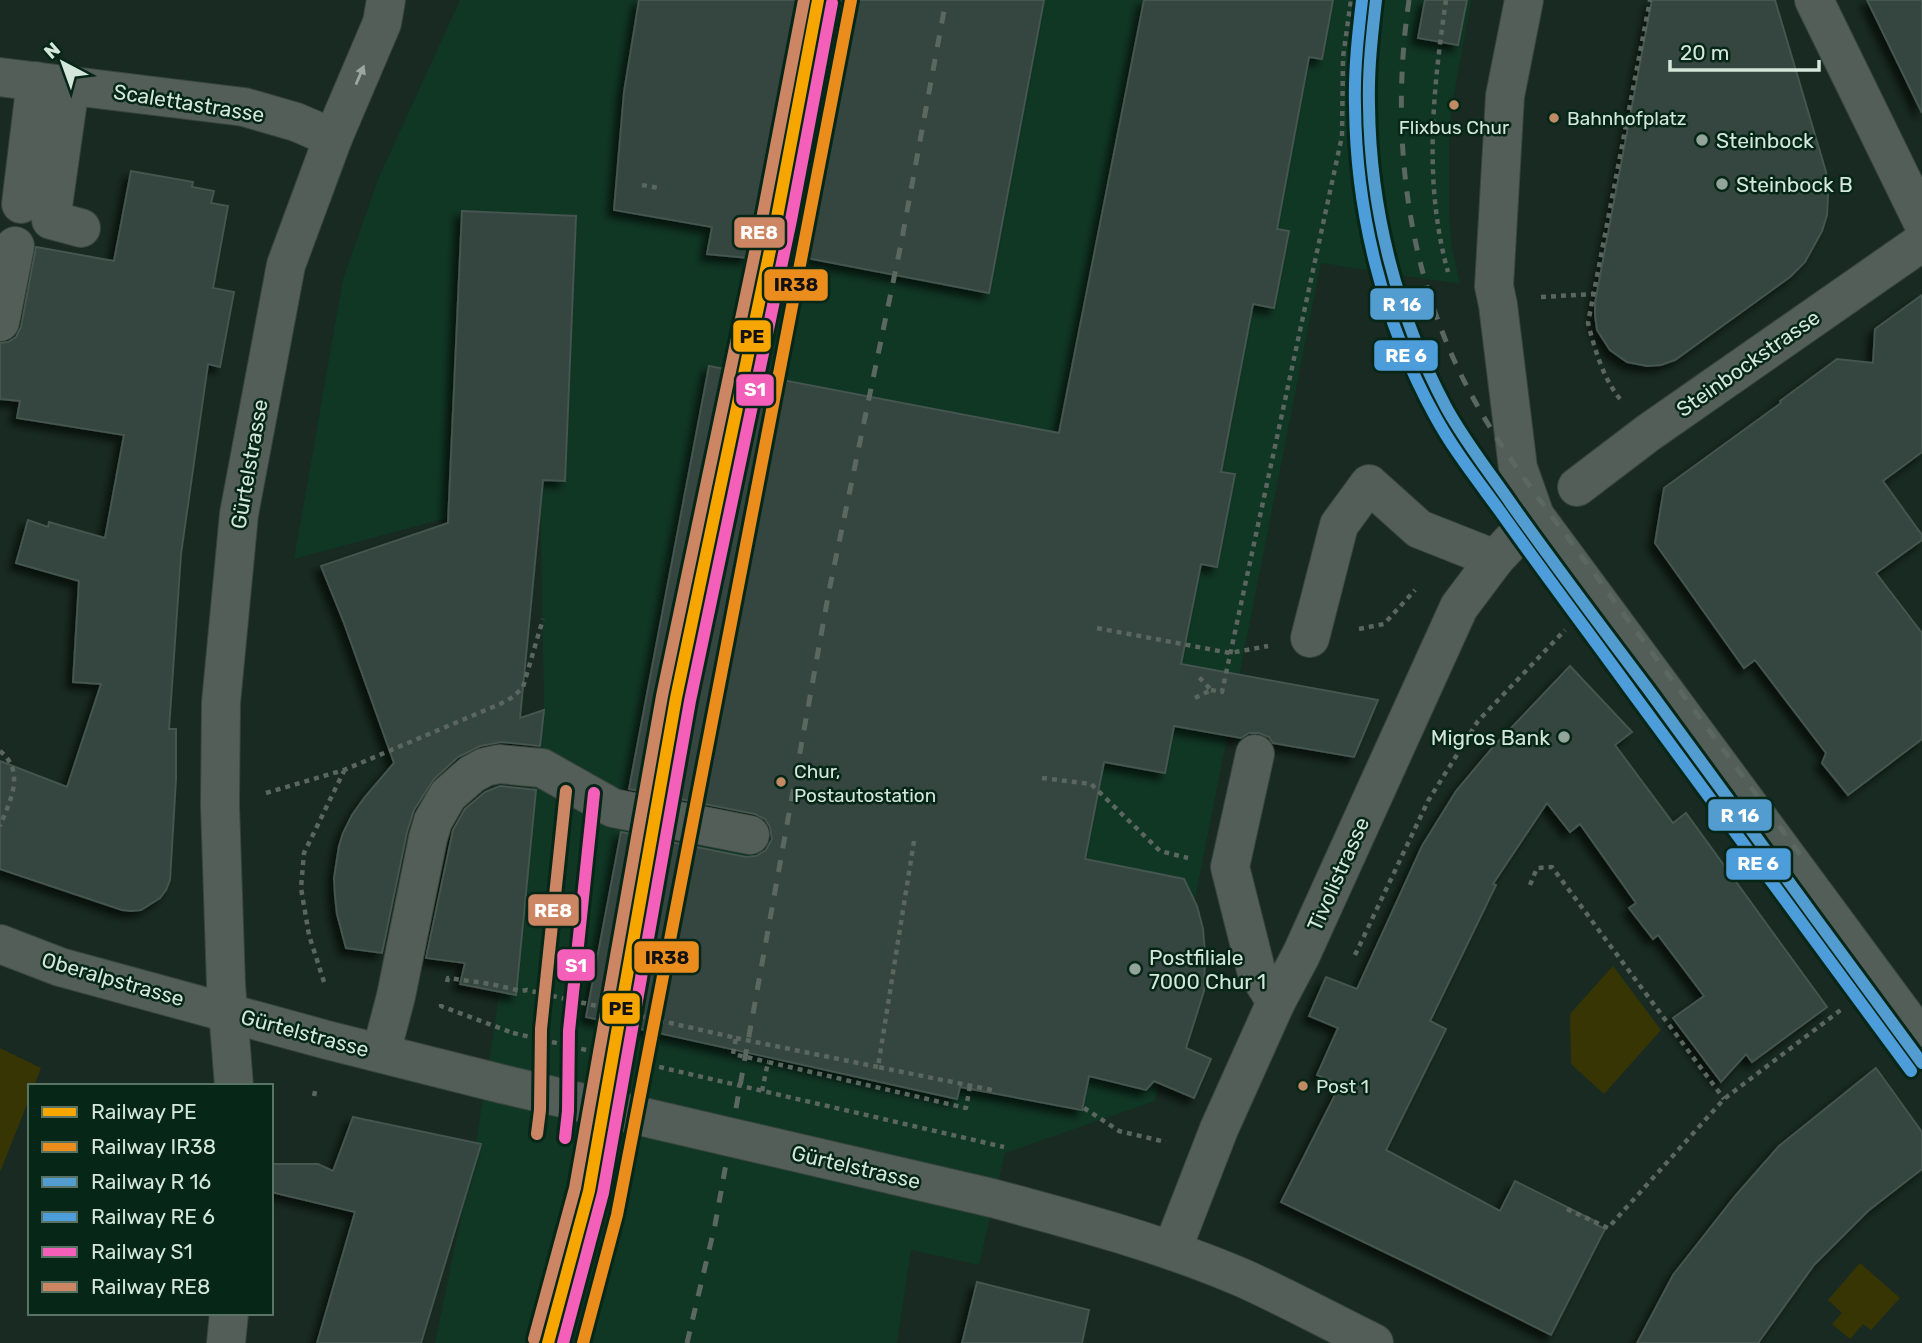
<svg xmlns="http://www.w3.org/2000/svg" width="1922" height="1343" font-family="Rubik,sans-serif">
  <style>
    .built { fill: #103624 }
    .green { fill: #373504 }
    .building { fill: #34453f; stroke: #44544f; stroke-width: 2; filter: url(#shadow) }
    .lines { fill: none; stroke-linecap: round; stroke-linejoin: round }
    .minor-casing { stroke: #37453d; stroke-width: 40 }
    .path { stroke: #5a665f; stroke-width: 4.5; stroke-dasharray: 5 5; stroke-linecap: butt }
    .minor { stroke: #525e57; stroke-width: 38 }
    .rail { stroke: #5b6761; stroke-width: 5; stroke-dasharray: 12 12; stroke-linecap: butt }
    .minor-bridge-casing { stroke: #37453d; stroke-width: 40; stroke-linecap: butt }
    .path-bridge { stroke: #5a665f; stroke-width: 4.5; stroke-dasharray: 5 5; stroke-linecap: butt }
    .minor-bridge { stroke: #525e57; stroke-width: 38 }
    .rail-1-casing { stroke: #062717; stroke-width: 18 }
    .rail-2-casing { stroke: #062717; stroke-width: 18 }
    .rail-3-casing { stroke: #062717; stroke-width: 18 }
    .rail-4-casing { stroke: #062717; stroke-width: 18 }
    .rail-5-casing { stroke: #062717; stroke-width: 18 }
    .rail-6-casing { stroke: #062717; stroke-width: 18 }
    .rail-1 { stroke: #f7a600; stroke-width: 12 }
    .rail-2 { stroke: #ea8d1d; stroke-width: 12 }
    .rail-3 { stroke: #529cd0; stroke-width: 12 }
    .rail-4 { stroke: #4d9ddb; stroke-width: 12 }
    .rail-5 { stroke: #f460b9; stroke-width: 12 }
    .rail-6 { stroke: #cc8664; stroke-width: 12 }
    .oneway { fill: #9aa9a0 }
    .bus-dot { fill: #c18c65; stroke: #062717; stroke-width: 2.5 }
    .poi-dot { fill: #93a59a; stroke: #062717; stroke-width: 2.5 }
    .labels { text-anchor: middle; dominant-baseline: central; stroke-width: 5; stroke-linejoin: round; paint-order: stroke }
    .bus-label { font-size: 19px; fill: #d5e7db; stroke: #062717; text-anchor: start }
    .street-label { font-size: 21px; fill: #d5e7db; stroke: #062717 }
    .poi-label { font-size: 21px; fill: #d5e7db; stroke: #062717; text-anchor: start }
    .line-badge { stroke: #062717; stroke-width: 2.5 }
    .badge-label { font-size: 19px; text-anchor: middle; font-weight: bold; fill: #fff }
    .pale-badge-label { font-size: 19px; text-anchor: middle; font-weight: bold; fill: #111 }
  </style>
  <defs>
    <filter id="shadow"><feDropShadow dx="-6" dy="6" stdDeviation="3.5" flood-color="#0009"/></filter>
  </defs>
  <rect width="100%" height="100%" fill="#182a21"/>
  <path class="built" d="M460 0H1471L1452 106 1449 142V215L1452 247 1460 284 1321 263 1155 1101 1005 1153 979 1265 911 1250 897 1343H435L475 1149 544 710 540 493 294 559 343 279 379 177Z"/>
  <g class="green">
    <path d="M1613 966 1661 1030 1604 1094 1571 1064 1570 1014Z"/>
    <path d="M0 1048 41 1068 34 1086H30V1097L0 1172Z"/>
    <path d="M1860 1263 1900 1298 1871 1330 1863 1324 1850 1339 1832 1324 1842 1313 1828 1300Z"/>
  </g>
  <g class="building">
    <path d="M639 0H1044L989 293 750 247 748 258 707 254 712 227 614 210 624 92Z"/>
    <path d="M1144 0H1333L1322 59 1309 57 1277 229 1289 231 1274 308 1253 304 1221 472 1235 474 1217 567 1201 564 1181 664 1378 700 1354 757 1273 743 1269 737 1259 733H1249L1241 738 1174 726 1165 773 1104 762 1085 859 1184 879 1197 906 1203 929 1205 953 1204 991 1186 1048 1211 1059 1194 1098 1154 1081 1146 1090 1089 1076 1082 1110 960 1087 957 1099 586 1017 621 832 746 857 756 856 766 850 772 839 770 827 765 819 755 814 629 789 709 366 1059 433Z"/>
    <path d="M1425 0H1467L1458 45 1418 38Z"/>
    <path d="M1652 0H1775L1826 172 1828 195 1827 215 1822 231 1805 262 1790 277 1675 360 1661 365 1647 366 1627 362 1610 350 1597 330 1595 315V303Z"/>
    <path d="M1867 0H1922V113Z"/>
    <path d="M131 171 193 182 192 187 214 191 211 203 228 206 213 288 234 292 220 367 208 364 181 554 169 729H176V779L170 880 166 890 160 898 141 910 131 911 122 910 0 869V761L67 787 101 684 73 682 79 581 16 563 28 520 48 527 49 522 105 538 124 435 17 418 20 401 0 399V343L8 342 16 337 21 327 36 247 114 261Z"/>
    <path d="M462 211 576 216 565 481 543 480 520 718 544 710 540 746 501 742 480 746 458 757 434 779 414 810 407 832 382 953 346 948 337 914 335 896 334 878 339 846 343 833 352 815 364 798 394 763 344 623 321 566 448 523Z"/>
    <path d="M1922 295V452L1883 481 1922 535V540L1876 573 1922 633V739L1848 795 1822 763 1826 753 1755 660 1744 668 1655 543 1664 488 1781 403 1780 401 1837 359 1873 363 1875 329Z"/>
    <path d="M1570 666 1632 732 1615 745 1673 823 1686 813 1827 1007 1752 1062 1746 1054 1721 1082 1673 1018 1704 996 1658 935 1653 939 1629 908 1636 903 1580 824 1570 832 1547 803 1493 884 1496 885 1430 1021 1446 1029 1386 1150 1500 1211 1515 1181 1597 1222 1595 1224 1605 1229 1551 1335 1422 1270 1281 1202 1340 1085 1317 1075 1338 1028 1309 1016 1326 977 1357 989 1422 846 1456 791 1493 747Z"/>
    <path d="M500 786 536 790 516 995 460 984 465 963 426 958 453 830 465 809 485 792Z"/>
    <path d="M1876 1068 1922 1132V1169L1868 1211 1814 1265 1758 1343H1637L1673 1275 1736 1195 1779 1146Z"/>
    <path d="M353 1117 481 1144 421 1343H317L355 1212 271 1192V1164H318L333 1171Z"/>
    <path d="M977 1282 1089 1310 1082 1343H962Z"/>
  </g>
  <g class="lines">
    <defs>
      <g id="minor">
        <path d="M1524 0 1505 96 1494 286 1498 305 1518 468 1535 516 1922 1040"/>
        <path d="M1814 0 1922 221"/>
        <path d="M0 77 244 107 296 122 333 138"/>
        <path d="M70 86 51 220 81 228"/>
        <path d="M21 204 36 81"/>
        <path d="M0 322 15 246"/>
        <path d="M1577 487 1648 433 1922 242"/>
        <path d="M1310 638 1339 525 1369 484 1419 529 1495 559"/>
        <path d="M1255 754 1230 867 1256 970 1276 1002"/>
        <path d="M0 944 60 967 327 1040 502 1084"/>
        <path d="M381 1053 396 996 428 838 433 821 448 795 472 774 485 767 499 764 542 768 613 808 750 835"/>
        <path d="M234 1086 226 985 220 805 221 703 239 514 286 265 333 138 382 23 386 0"/>
        <path d="M992 1198C1078 1221 1164 1244 1245 1279 1289 1299 1331 1322 1374 1343"/>
        <path d="M1172 1250 1219 1129 1276 1002 1301 955 1459 607 1495 559 1535 516"/>
        <path d="M226 1343 229 1313"/>
      </g>
    </defs>
    <use href="#minor" class="minor-casing"/>
    <g class="path">
      <path d="M1446 0C1433 89 1423 183 1448 272"/>
      <path d="M642 185 659 188"/>
      <path d="M1541 297 1593 294"/>
      <path d="M1620 399C1603 378 1595 350 1588 323L1650 0"/>
      <path d="M1097 628 1230 653 1268 646"/>
      <path d="M1359 629 1384 624 1415 590"/>
      <path d="M1211 690 1222 692 1342 136 1343 57 1351 0"/>
      <path d="M1195 698 1211 690 1199 677"/>
      <path d="M0 751C26 772 10 801 0 826"/>
      <path d="M1042 778 1091 784 1160 851 1188 858"/>
      <path d="M266 793 344 770 500 704 513 697 523 687 543 619"/>
      <path d="M914 841 878 1067 992 1090"/>
      <path d="M1530 885 1537 868 1552 867 1724 1099"/>
      <path d="M1355 955 1428 801 1478 721 1565 630"/>
      <path d="M324 982 309 935 301 888 304 853 344 771"/>
      <path d="M447 982 448 978 491 984 521 991 527 990 736 1038 733 1054 768 1062"/>
      <path d="M441 1004V1006L513 1033"/>
      <path d="M736 1038 878 1067"/>
      <path d="M762 1091 768 1062 966 1108 970 1086"/>
      <path d="M314 1096 316 1087"/>
      <path d="M1084 1108 1119 1131 1166 1142"/>
      <path d="M1567 1209 1608 1228 1724 1099 1842 1009"/>
    </g>
    <use href="#minor" class="minor"/>
    <g class="rail">
      <path d="M1409 0C1389 138 1407 282 1477 405 1513 469 1561 527 1604 587 1670 678 1738 769 1804 860"/>
      <path d="M687 1343 715 1225 829 591 901 244 946 0"/>
    </g>
    <defs>
      <path id="minor-bridge" d="M502 1084 992 1198"/>
    </defs>
    <use href="#minor-bridge" class="minor-bridge-casing"/>
    <path class="path-bridge" d="M513 1033 1004 1147"/>
    <use href="#minor-bridge" class="minor-bridge"/>
    <defs>
      <path id="rail-1" d="M548 1343 589 1191 676 698 777 217 818 0"/>
      <path id="rail-2" d="M583 1343 617 1215 851 0"/>
      <path id="rail-3" d="M1376 0C1372 35 1368 70 1369 105 1370 210 1397 315 1446 407 1465 442 1490 473 1512 505 1556 567 1602 628 1648 689 1739 813 1830 939 1922 1063"/>
      <path id="rail-4" d="M1362 0C1358 35 1354 70 1355 106 1356 213 1383 322 1435 416 1454 451 1479 482 1502 514 1545 575 1590 634 1634 695 1727 820 1818 946 1911 1071"/>
      <g id="rail-5">
        <path d="M565 1138 568 1111 569 1031 594 793"/>
        <path d="M563 1343 603 1193 690 701 791 220 832 3"/>
      </g>
      <g id="rail-6">
        <path d="M537 1134 540 1110 541 1029 566 791"/>
        <path d="M534 1339 575 1188 662 696 763 214 804 0"/>
      </g>
    </defs>
    <use href="#rail-1" class="rail-1-casing"/>
    <use href="#rail-2" class="rail-2-casing"/>
    <use href="#rail-3" class="rail-3-casing"/>
    <use href="#rail-4" class="rail-4-casing"/>
    <use href="#rail-5" class="rail-5-casing"/>
    <use href="#rail-6" class="rail-6-casing"/>
    <use href="#rail-1" class="rail-1"/>
    <use href="#rail-2" class="rail-2"/>
    <use href="#rail-3" class="rail-3"/>
    <use href="#rail-4" class="rail-4"/>
    <use href="#rail-5" class="rail-5"/>
    <use href="#rail-6" class="rail-6"/>
  </g>
  <defs><path id="oneway-solid" d="M-6-.8H1V-3.2L6.5 0L1 3.2V.8H-6Z" transform="scale(1.75)"/></defs>
  <use class="oneway" href="#oneway-solid" transform="translate(360 75) rotate(-67)"/>
  <g class="bus-dot">
    <circle cx="1454" cy="105" r="6"/>
    <circle cx="1554" cy="118" r="6"/>
    <circle cx="781" cy="782" r="6"/>
    <circle cx="1303" cy="1086" r="6"/>
  </g>
  <g class="poi-dot">
    <circle cx="1702" cy="140" r="7"/>
    <circle cx="1722" cy="184" r="7"/>
    <circle cx="1564" cy="737" r="7"/>
    <circle cx="1135" cy="969" r="7"/>
  </g>
  <g class="labels">
    <g class="bus-label">
      <text x="1567" y="118">Bahnhofplatz</text>
      <text x="1454" y="127" text-anchor="middle">Flixbus Chur</text>
      <text x="794" y="771">Chur,<tspan x="794" dy="24">Postautostation</tspan></text>
      <text x="1316" y="1086">Post 1</text>
    </g>
    <g class="street-label">
      <text transform="translate(189 103) rotate(9)">Scalettastrasse</text>
      <text transform="translate(1748 363) rotate(-35)">Steinbockstrasse</text>
      <text transform="translate(249 464) rotate(-80)">Gürtelstrasse</text>
      <text transform="translate(1338 874) rotate(-66)">Tivolistrasse</text>
      <text transform="translate(113 979) rotate(16)">Oberalpstrasse</text>
      <text transform="translate(305 1033) rotate(15)">Gürtelstrasse</text>
      <text transform="translate(856 1167) rotate(13)">Gürtelstrasse</text>
    </g>
    <g class="poi-label">
      <text x="1716" y="140">Steinbock</text>
      <text x="1736" y="184">Steinbock B</text>
      <text x="1550" y="737" text-anchor="end">Migros Bank</text>
      <text x="1149" y="957">Postfiliale<tspan x="1149" dy="24">7000 Chur 1</tspan></text>
    </g>
  </g>
  <g class="line-badge">
    <rect x="733" y="216" width="53" height="33" rx="7" fill="#cc8664"/>
    <rect x="763" y="268" width="66" height="34" rx="7" fill="#ea8d1d"/>
    <rect x="1369" y="287" width="66" height="34" rx="7" fill="#529cd0"/>
    <rect x="732" y="319" width="40" height="34" rx="7" fill="#f7a600"/>
    <rect x="1373" y="339" width="66" height="33" rx="7" fill="#4d9ddb"/>
    <rect x="735" y="373" width="40" height="34" rx="7" fill="#f460b9"/>
    <rect x="1707" y="798" width="66" height="34" rx="7" fill="#529cd0"/>
    <rect x="1725" y="847" width="67" height="34" rx="7" fill="#4d9ddb"/>
    <rect x="527" y="893" width="53" height="34" rx="7" fill="#cc8664"/>
    <rect x="633" y="940" width="67" height="34" rx="7" fill="#ea8d1d"/>
    <rect x="556" y="948" width="40" height="34" rx="7" fill="#f460b9"/>
    <rect x="601" y="992" width="40" height="33" rx="7" fill="#f7a600"/>
  </g>
  <g class="badge-label">
    <text x="759" y="239">RE8</text>
    <text x="1402" y="311">R 16</text>
    <text x="1406" y="362">RE 6</text>
    <text x="755" y="396">S1</text>
    <text x="1740" y="822">R 16</text>
    <text x="1758" y="870">RE 6</text>
    <text x="553" y="917">RE8</text>
    <text x="576" y="972">S1</text>
  </g>
  <g class="pale-badge-label">
    <text x="796" y="291">IR38</text>
    <text x="752" y="343">PE</text>
    <text x="667" y="964">IR38</text>
    <text x="621" y="1015">PE</text>
  </g>
  <rect x="28" y="1084" width="245" height="231" fill="#062717" stroke="#597465" stroke-width="2"/>
  <rect x="42" y="1107" width="35" height="10" fill="#f7a600" stroke="#597465" stroke-width="2"/>
  <text x="91" y="1119" font-size="21" fill="#d5e7db">Railway PE</text>
  <rect x="42" y="1142" width="35" height="10" fill="#ea8d1d" stroke="#597465" stroke-width="2"/>
  <text x="91" y="1154" font-size="21" fill="#d5e7db">Railway IR38</text>
  <rect x="42" y="1177" width="35" height="10" fill="#529cd0" stroke="#597465" stroke-width="2"/>
  <text x="91" y="1189" font-size="21" fill="#d5e7db">Railway R 16</text>
  <rect x="42" y="1212" width="35" height="10" fill="#4d9ddb" stroke="#597465" stroke-width="2"/>
  <text x="91" y="1224" font-size="21" fill="#d5e7db">Railway RE 6</text>
  <rect x="42" y="1247" width="35" height="10" fill="#f460b9" stroke="#597465" stroke-width="2"/>
  <text x="91" y="1259" font-size="21" fill="#d5e7db">Railway S1</text>
  <rect x="42" y="1282" width="35" height="10" fill="#cc8664" stroke="#597465" stroke-width="2"/>
  <text x="91" y="1294" font-size="21" fill="#d5e7db">Railway RE8</text>
  <g transform="translate(63 63) rotate(319)" stroke="#062717" stroke-width="5" paint-order="stroke">
  <path d="M0-5L12 26L0 18L-12 26Z" fill="#d5e7db"/>
  <text y="-10" font-size="19" font-weight="bold" text-anchor="middle" fill="#d5e7db">N</text>
  </g>
  <path d="M1670 60v10h149v-10" fill="none" stroke="#d5e7db" stroke-width="3.5"/>
  <text x="1680" y="60" font-size="21" fill="#d5e7db" stroke="#062717" stroke-width="5" paint-order="stroke">20 m</text>
</svg>
